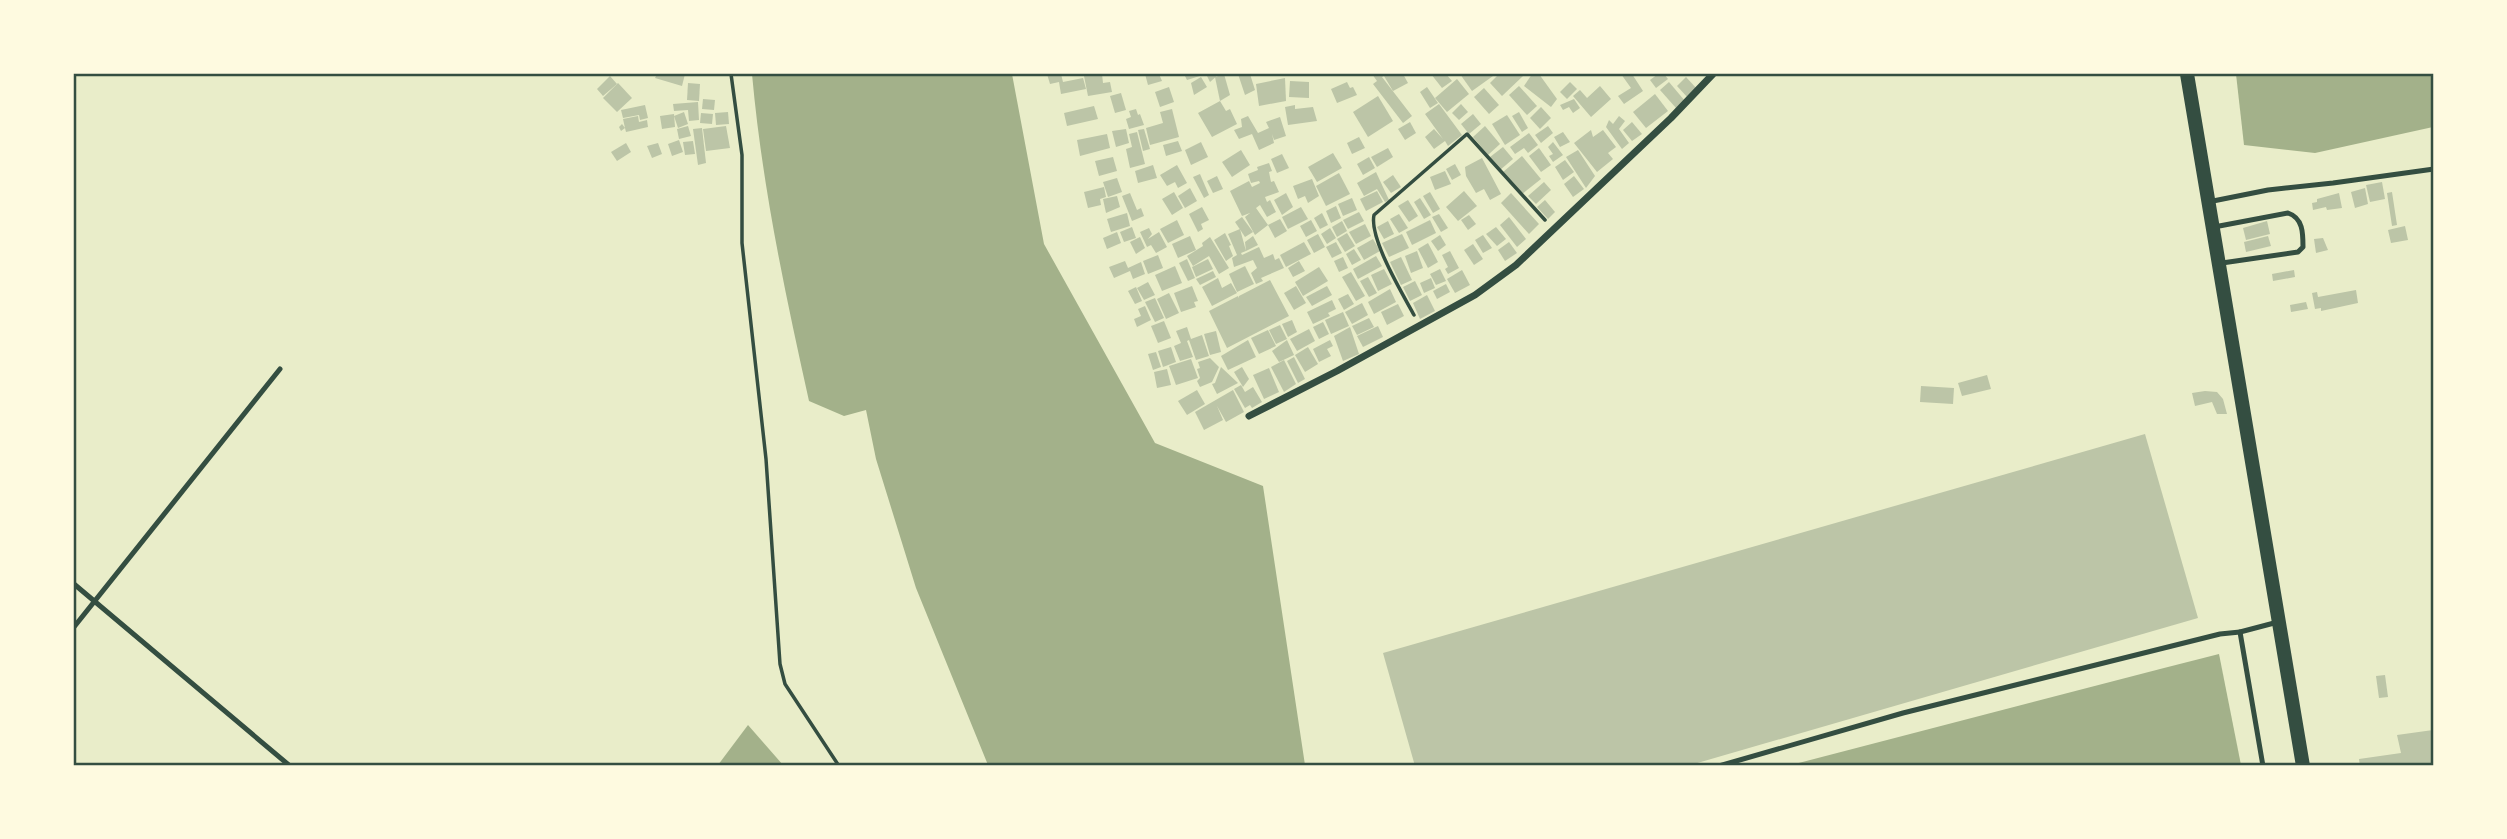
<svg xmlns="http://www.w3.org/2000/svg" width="2507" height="839" font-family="Overpass,sans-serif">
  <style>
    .water { fill: #a3b18a }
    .building { fill: #bcc5a7 }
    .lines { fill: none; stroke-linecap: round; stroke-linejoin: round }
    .path { stroke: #344e41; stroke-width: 3.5 }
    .service { stroke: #344e41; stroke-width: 5 }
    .minor { stroke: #344e41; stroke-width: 7 }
    .secondary { stroke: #344e41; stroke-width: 14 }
    .neatline { fill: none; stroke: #344e41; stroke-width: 2.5 }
  </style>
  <rect width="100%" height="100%" fill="#e9edc9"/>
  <g class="water">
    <path d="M752 74H1012L1044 244 1155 443 1263 486 1305 765H988L916 588 876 459 866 410 844 416 809 401C785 293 762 185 752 74Z"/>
    <path d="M2236 74H2433V127L2315 153 2244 145Z"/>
    <path d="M2219 654 2241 765H1791L2164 668Z"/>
    <path d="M748 725 783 765H718Z"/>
  </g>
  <g class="building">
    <path d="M657 74H685L682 86 655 78Z"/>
    <path d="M1047 74H1061L1063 82 1083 78 1086 89 1061 94 1059 82 1050 84Z"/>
    <path d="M1102 74 1103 83 1110 82 1112 92 1088 96 1084 76Z"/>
    <path d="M1145 74H1159L1162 81 1148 85Z"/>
    <path d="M1184 74H1219L1210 82 1206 74 1187 80Z"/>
    <path d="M1224 74 1230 95 1220 101 1215 77Z"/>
    <path d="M1238 74H1250L1255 90 1245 95Z"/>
    <path d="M1372 74H1403L1408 83 1393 91 1384 76 1382 77 1412 116 1403 123 1373 84 1377 81Z"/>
    <path d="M1431 74H1446L1452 81 1442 88Z"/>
    <path d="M1460 74H1491L1493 76 1472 91Z"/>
    <path d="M1499 74H1520L1523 76 1502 96 1490 83Z"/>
    <path d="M1532 74H1539L1557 99 1551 107 1524 86Z"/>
    <path d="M1621 74H1632L1643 91 1624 104 1618 96 1631 88Z"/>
    <path d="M1658 74H1664L1668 79 1656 88 1650 80Z"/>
    <path d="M610 76 617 84 603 96 597 89Z"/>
    <path d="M1201 77 1207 87 1194 95 1191 83Z"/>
    <path d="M1686 77 1697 89 1688 98 1677 86Z"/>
    <path d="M1285 78 1286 101 1259 106 1256 84Z"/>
    <path d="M1457 79 1469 94 1447 112 1435 98Z"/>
    <path d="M1290 81 1309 82V98L1289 97Z"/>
    <path d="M1347 82 1350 88 1353 87 1357 95 1337 103 1331 89Z"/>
    <path d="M1570 82 1577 89 1567 99 1560 92Z"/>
    <path d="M1669 82 1685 101 1676 108 1660 90Z"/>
    <path d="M618 83 632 98 617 112 603 98Z"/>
    <path d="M688 83 700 84 699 101 687 100Z"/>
    <path d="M1519 86 1537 106 1527 115 1509 95Z"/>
    <path d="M1600 86 1611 99 1591 117 1573 96 1580 90 1587 98Z"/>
    <path d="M1169 87 1174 102 1160 107 1155 92Z"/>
    <path d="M1427 87 1438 103 1430 108 1420 92Z"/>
    <path d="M1484 88 1499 105 1489 114 1474 97Z"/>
    <path d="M1121 93 1126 110 1115 113 1110 96Z"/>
    <path d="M1655 94 1668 111 1646 128 1633 112Z"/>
    <path d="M1378 96 1393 121 1368 137 1353 112Z"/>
    <path d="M703 99 715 100 714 110 702 109Z"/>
    <path d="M1574 99 1580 108 1573 113 1569 107 1563 110 1560 105Z"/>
    <path d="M1220 101 1226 111 1230 109 1237 124 1212 137 1198 113Z"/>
    <path d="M698 102 699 120 689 121 688 110 674 111 673 104Z"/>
    <path d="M1439 104 1462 135 1448 146 1445 141 1434 149 1425 137 1434 129 1443 139 1425 114Z"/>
    <path d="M1461 104 1468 112 1459 120 1452 113Z"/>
    <path d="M645 105 648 118 640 120 639 115 623 118 621 110Z"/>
    <path d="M1295 105V109L1313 107 1317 121 1288 125 1285 107Z"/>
    <path d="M1094 106 1098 119 1067 126 1064 113Z"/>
    <path d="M1541 107 1551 118 1540 129 1530 118Z"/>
    <path d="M1136 109 1138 115 1140 114 1144 125 1129 129 1126 119 1131 117 1129 111Z"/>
    <path d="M1172 109 1179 137 1150 145 1146 128 1163 123 1160 112Z"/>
    <path d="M684 112 688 124 678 128 674 116Z"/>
    <path d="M728 112 729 124 716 125 715 113Z"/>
    <path d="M1519 112 1528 128 1522 132 1512 116Z"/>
    <path d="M701 113 713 114 712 124 700 123Z"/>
    <path d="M674 114 675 127 662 129 660 116Z"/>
    <path d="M1473 114 1481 124 1469 134 1461 124Z"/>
    <path d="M1507 115 1520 135 1505 145 1492 124Z"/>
    <path d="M638 116 639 122 647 120 648 127 626 132 625 128 621 131 619 127 622 124 625 128 623 119Z"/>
    <path d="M1248 116 1258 133 1269 128 1266 122 1280 117 1286 136 1274 140 1272 134 1274 143 1259 150 1252 134 1239 139 1234 130 1242 127 1241 119Z"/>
    <path d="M1619 116 1625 121 1619 129 1629 143 1622 149 1606 127 1609 120 1613 124Z"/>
    <path d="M1410 122 1416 133 1405 140 1398 129Z"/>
    <path d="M1632 122 1642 134 1632 141 1623 130Z"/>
    <path d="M688 126 691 136 679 139 677 129Z"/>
    <path d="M726 126 730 148 706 151 703 129Z"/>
    <path d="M1485 126 1500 144 1488 155 1473 137Z"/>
    <path d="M1548 126 1553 133 1541 143 1535 135Z"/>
    <path d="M702 128 706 163 698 165 693 129Z"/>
    <path d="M1126 129 1129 143 1116 147 1112 131Z"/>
    <path d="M1144 129 1150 149 1143 151 1138 130Z"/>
    <path d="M1591 130 1593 137 1603 130 1616 147 1608 153 1613 159 1597 172 1574 143Z"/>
    <path d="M1137 132 1145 164 1130 168 1126 149 1132 147 1129 134Z"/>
    <path d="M1563 132 1570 142 1560 147 1554 137Z"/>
    <path d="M1529 133 1538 145 1528 153 1524 148 1515 154 1510 147Z"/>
    <path d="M1107 134 1110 148 1080 156 1077 140Z"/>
    <path d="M1359 137 1365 148 1352 154 1347 143Z"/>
    <path d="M679 140 683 152 672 156 668 144Z"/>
    <path d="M693 141 695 154 685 155 683 142Z"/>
    <path d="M1178 141 1182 151 1166 156 1163 145Z"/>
    <path d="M1201 142 1208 157 1191 165 1185 150Z"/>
    <path d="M1553 142 1563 155 1553 162 1549 156 1553 154 1548 147Z"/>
    <path d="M626 143 631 152 617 161 611 152Z"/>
    <path d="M658 143 662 154 652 158 647 146Z"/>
    <path d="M1503 147 1513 159 1500 170 1490 157Z"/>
    <path d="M1388 148 1393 157 1377 167 1371 157Z"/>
    <path d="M1539 148 1551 165 1541 172 1529 156Z"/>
    <path d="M1241 150 1250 165 1232 177 1222 162Z"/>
    <path d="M1578 150 1595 176 1586 188 1566 157Z"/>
    <path d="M1333 153 1342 168 1317 182 1308 167Z"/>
    <path d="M1282 154 1289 168 1277 173 1271 159Z"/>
    <path d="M1522 156 1541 179 1521 195 1503 172Z"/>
    <path d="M1113 157 1117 171 1099 176 1095 161Z"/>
    <path d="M1369 157 1375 168 1363 175 1357 164Z"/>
    <path d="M1482 158 1501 194 1490 200 1484 189 1476 193 1466 176 1465 167Z"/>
    <path d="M1565 160 1574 172 1563 180 1555 167Z"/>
    <path d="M1269 163 1272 171 1269 172 1271 182 1274 181 1279 192 1265 197 1267 202 1270 200 1276 212 1267 217 1260 205 1256 208 1268 225 1255 235 1245 217 1250 213 1242 216 1230 191 1249 181 1252 187 1260 183 1259 181 1251 183 1248 174 1258 170 1257 167Z"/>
    <path d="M1455 164 1461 175 1452 180 1446 169Z"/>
    <path d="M1153 165 1157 178 1138 183 1135 171Z"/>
    <path d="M1177 165 1187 183 1178 188 1175 182 1167 186 1160 175Z"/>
    <path d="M1445 171 1451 184 1435 190 1430 177Z"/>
    <path d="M1376 172 1389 200 1385 202 1377 189 1364 196 1357 183Z"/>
    <path d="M1339 173 1350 194 1326 206 1316 186Z"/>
    <path d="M1200 174 1209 195 1204 198 1193 177Z"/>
    <path d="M1393 175 1401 187 1391 193 1383 182Z"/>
    <path d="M1217 176 1223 189 1213 193 1207 181Z"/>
    <path d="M1574 176 1584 189 1573 197 1564 184Z"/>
    <path d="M1117 178 1122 192 1108 197 1103 182Z"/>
    <path d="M1312 179 1319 196 1308 203 1305 196 1298 199 1293 186Z"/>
    <path d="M1544 182 1551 190 1536 204 1528 196Z"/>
    <path d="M2382 182 2385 199 2370 202 2366 185Z"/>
    <path d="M1104 187 1106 197 1100 199 1101 205 1088 208 1084 192Z"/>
    <path d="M1190 188 1197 201 1185 208 1178 196Z"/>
    <path d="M2365 188 2368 204 2355 208 2351 192Z"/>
    <path d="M1377 191 1383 202 1366 211 1360 199Z"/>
    <path d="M1464 191 1477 206 1458 221 1446 207Z"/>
    <path d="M1174 192 1183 208 1172 215 1162 199Z"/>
    <path d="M1430 192 1440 209 1433 213 1423 196Z"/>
    <path d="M2392 192 2397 225 2392 226 2387 193Z"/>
    <path d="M1130 193 1137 210 1141 208 1144 216 1132 221 1122 196Z"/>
    <path d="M1286 193 1293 207 1282 215 1274 200Z"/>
    <path d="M1511 193 1539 224 1529 234 1501 203Z"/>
    <path d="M2339 193 2342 208 2327 210 2326 207 2313 210 2312 203 2317 202V199Z"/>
    <path d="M1117 196 1120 207 1106 213 1103 199Z"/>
    <path d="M1352 198 1357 210 1343 216 1338 204Z"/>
    <path d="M1420 198 1431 215 1424 219 1414 202Z"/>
    <path d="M1408 200 1418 216 1409 222 1398 206Z"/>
    <path d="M1545 200 1555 212 1548 219 1537 207Z"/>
    <path d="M1336 206 1341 218 1331 223 1326 211Z"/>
    <path d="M1202 207 1209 220 1201 224 1203 229 1198 232 1189 214Z"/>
    <path d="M1301 207 1308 219 1288 229 1282 217Z"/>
    <path d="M1359 212 1364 221 1348 229 1343 220Z"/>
    <path d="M1127 213 1130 226 1111 232 1107 219Z"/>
    <path d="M1322 213 1328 225 1320 229 1314 218Z"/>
    <path d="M1399 214 1408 228 1399 233 1390 219Z"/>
    <path d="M1439 214 1448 228 1441 232 1432 217Z"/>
    <path d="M1469 215 1476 224 1468 230 1461 220Z"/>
    <path d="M1242 217 1253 232 1245 237 1235 222Z"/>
    <path d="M1509 217 1526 239 1517 247 1500 225Z"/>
    <path d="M1280 219 1287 231 1275 238 1268 225Z"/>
    <path d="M1177 220 1184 235 1168 243 1160 229Z"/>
    <path d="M1311 220 1317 231 1306 237 1300 226Z"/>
    <path d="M1430 220 1436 233 1412 245 1406 232Z"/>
    <path d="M1342 221 1347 231 1337 237 1332 227Z"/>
    <path d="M1388 221 1394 234 1384 239 1377 227Z"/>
    <path d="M2267 221 2270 234 2246 240 2243 228Z"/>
    <path d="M1365 224 1371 236 1356 244 1349 232Z"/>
    <path d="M2405 226 2408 240 2391 243 2388 230Z"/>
    <path d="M1132 227 1136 238 1124 242 1120 232Z"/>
    <path d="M1496 227 1506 239 1497 246 1486 234Z"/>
    <path d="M1149 228 1152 234 1148 239 1159 232 1167 247 1156 253 1151 245 1147 247 1140 232Z"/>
    <path d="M1330 228 1336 238 1327 244 1321 234Z"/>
    <path d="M1240 229 1246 251 1245 242 1253 236 1258 245 1246 251 1241 253 1242 255 1259 247 1264 258 1273 254 1275 260 1279 258 1284 268 1261 278 1263 281 1256 284 1251 273 1257 268 1253 260 1234 267 1232 258 1237 255 1228 234Z"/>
    <path d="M1117 232 1121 243 1107 249 1103 238Z"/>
    <path d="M1225 233 1231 245 1229 246 1233 256 1226 261 1214 240Z"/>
    <path d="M1347 233 1355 246 1345 252 1337 239Z"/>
    <path d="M1318 234 1325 247 1314 253 1307 240Z"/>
    <path d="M1402 234 1409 248 1389 257 1382 243Z"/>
    <path d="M1440 235 1446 245 1438 251 1431 241Z"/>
    <path d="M1483 235 1492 248 1483 253 1475 240Z"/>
    <path d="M1190 236 1196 250 1178 258 1172 244Z"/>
    <path d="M2268 236 2271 246 2246 252 2244 242Z"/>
    <path d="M1140 237 1145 248 1136 254 1130 242Z"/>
    <path d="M1210 237 1229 268 1219 274 1209 256 1193 266 1187 256 1203 246 1202 243Z"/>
    <path d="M2323 238 2328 250 2316 253 2314 239Z"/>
    <path d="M1373 239 1380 251 1364 260 1357 248Z"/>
    <path d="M1304 242 1311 254 1286 267 1280 255Z"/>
    <path d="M1336 242 1342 253 1332 258 1326 247Z"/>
    <path d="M1509 242 1517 253 1505 261 1498 250Z"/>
    <path d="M1428 243 1438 262 1428 268 1418 249Z"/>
    <path d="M1473 244 1483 259 1474 265 1464 250Z"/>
    <path d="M1354 249 1361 260 1352 265 1346 254Z"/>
    <path d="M1417 251 1423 268 1411 273 1405 256Z"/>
    <path d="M1450 251 1459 268 1448 274 1445 269 1448 267 1442 255Z"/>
    <path d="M1158 255 1163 268 1148 274 1143 261Z"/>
    <path d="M1376 256 1382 266 1358 279 1353 269Z"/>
    <path d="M1343 257 1348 268 1339 272 1334 261Z"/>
    <path d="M1401 257 1412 280 1401 285 1390 262Z"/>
    <path d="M1187 259 1195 278 1188 281 1179 263Z"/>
    <path d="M1208 259 1213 269 1196 277 1192 267Z"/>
    <path d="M1125 261 1128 268 1141 262 1145 274 1133 279 1130 271 1114 278 1109 267Z"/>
    <path d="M1299 261 1305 271 1293 277 1288 268Z"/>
    <path d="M1175 266 1182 283 1162 291 1155 275Z"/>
    <path d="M1245 266 1254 284 1237 292 1229 274Z"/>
    <path d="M1319 267 1328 281 1303 296 1295 282Z"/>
    <path d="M1384 269 1392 284 1378 291 1371 275Z"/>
    <path d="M1440 269 1446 281 1436 285 1430 274Z"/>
    <path d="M1462 270 1470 285 1455 293 1447 279Z"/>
    <path d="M2294 270 2295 277 2273 281 2272 274Z"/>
    <path d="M1213 271 1216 277 1200 285 1196 279Z"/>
    <path d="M1351 272 1365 296 1356 301 1342 277Z"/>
    <path d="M1368 277 1377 293 1369 297 1360 281Z"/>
    <path d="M1218 278 1222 288 1231 283 1237 293 1212 306 1202 287Z"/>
    <path d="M1431 278 1435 288 1424 293 1420 283Z"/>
    <path d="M1270 280 1289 316 1227 348 1209 311 1238 296 1239 298V296Z"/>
    <path d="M1415 281 1422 295 1410 301 1403 287Z"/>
    <path d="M1148 282 1155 295 1144 300 1137 288Z"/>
    <path d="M1446 284 1450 292 1437 299 1433 291Z"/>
    <path d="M1192 286 1198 301 1194 302 1196 307 1181 312 1174 293Z"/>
    <path d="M1296 286 1306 303 1294 310 1284 293Z"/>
    <path d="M1327 286 1332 295 1312 306 1306 297Z"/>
    <path d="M1136 287 1142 301 1135 304 1128 291Z"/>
    <path d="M1390 289 1396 302 1374 314 1368 302Z"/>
    <path d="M2356 290 2358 303 2321 311V308L2315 309 2312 293 2317 292 2318 297Z"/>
    <path d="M1169 293 1179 313 1166 319 1157 299Z"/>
    <path d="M1348 294 1354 304 1344 310 1338 299Z"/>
    <path d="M1427 295 1435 311 1420 319 1413 303Z"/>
    <path d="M1155 298 1164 318 1155 322 1145 302Z"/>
    <path d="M1332 300 1336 309 1328 313 1330 316 1313 324 1307 312Z"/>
    <path d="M2306 302 2308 309 2291 312 2290 305Z"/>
    <path d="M1362 303 1368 315 1352 324 1345 312Z"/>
    <path d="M1398 304 1404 316 1387 325 1381 312Z"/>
    <path d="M1145 306 1151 320 1137 327 1134 319 1141 316 1138 309Z"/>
    <path d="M1343 312 1349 326 1331 334 1325 320Z"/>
    <path d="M1369 318 1374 327 1357 335 1352 326Z"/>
    <path d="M1292 320 1297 332 1288 337 1282 324Z"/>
    <path d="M1164 321 1171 338 1158 343 1151 326Z"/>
    <path d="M1323 322 1329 334 1319 339 1313 327Z"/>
    <path d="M1280 325 1287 339 1276 344 1269 330Z"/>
    <path d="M1378 326 1383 337 1363 347 1357 336Z"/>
    <path d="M1187 327 1191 339 1202 335 1209 356 1196 360 1189 340 1187 341 1193 357 1180 361 1174 346 1181 343 1176 331Z"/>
    <path d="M1350 327 1359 354 1343 361 1334 336Z"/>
    <path d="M1309 329 1315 341 1297 351 1290 339Z"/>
    <path d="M1268 330 1276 346 1259 354 1251 338Z"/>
    <path d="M1216 331 1221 352 1210 355 1204 334Z"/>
    <path d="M1248 340 1256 357 1228 370 1221 356Z"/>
    <path d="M1287 340 1294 355 1279 362 1272 351Z"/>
    <path d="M1330 340 1333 346 1327 349 1331 356 1319 362 1313 349Z"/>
    <path d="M1171 347 1176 362 1163 367 1158 351Z"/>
    <path d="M1308 347 1318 364 1305 372 1295 355Z"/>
    <path d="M1156 352 1161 367 1153 370 1148 354Z"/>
    <path d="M1294 357 1305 379 1298 383 1287 361Z"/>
    <path d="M1210 358 1219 367 1212 382 1200 387 1197 381 1200 378 1197 369 1200 368 1198 362Z"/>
    <path d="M1191 359 1198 378 1176 385 1169 366Z"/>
    <path d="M1284 360 1296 384 1284 392 1271 367Z"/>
    <path d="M1221 367 1238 383 1217 394 1212 384 1215 383Z"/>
    <path d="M1242 367 1249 379 1243 387 1234 372Z"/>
    <path d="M1269 368 1279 392 1264 399 1253 375Z"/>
    <path d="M1167 369 1171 385 1157 388 1154 372Z"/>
    <path d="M1987 375 1991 389 1962 396 1958 383Z"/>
    <path d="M1241 385 1245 392 1253 387 1262 402 1252 408 1250 405 1245 408 1234 389Z"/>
    <path d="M1921 386 1954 388 1953 404 1920 402Z"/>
    <path d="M1197 390 1205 404 1187 415 1178 401Z"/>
    <path d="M1233 390 1244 412 1226 422 1217 406 1223 420 1204 430 1195 412Z"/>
    <path d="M2205 391 2217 392 2223 399 2227 414H2217L2212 402 2195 406 2192 393Z"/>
    <path d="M2145 434 2198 618 1687 766H1415L1383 653Z"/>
    <path d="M2385 675 2388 697 2379 698 2376 676Z"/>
    <path d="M2433 730V766H2360L2359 759 2401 753 2397 735Z"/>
  </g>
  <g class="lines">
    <g class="path">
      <path d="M731 74 742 155V243L766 459 780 664 785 684 839 766"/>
      <path d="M1414 315C1402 293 1369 238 1374 215L1467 134 1545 220"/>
    </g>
    <g class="service">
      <path d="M2208 202 2268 190 2333 183 2434 169"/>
      <path d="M2214 227 2288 213C2303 218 2303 233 2303 247L2298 252 2222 263"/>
      <path d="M74 584 290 766"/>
      <path d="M74 627 280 369"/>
      <path d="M2240 632 2278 622"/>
      <path d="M1719 766 1903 713 2220 634 2240 632 2263 766"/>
    </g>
    <path class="minor" d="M1249 416 1337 371 1475 295 1516 265 1671 118 1713 74"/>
    <path class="secondary" d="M2187 74 2303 766"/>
  </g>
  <rect width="2507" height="839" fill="none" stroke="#fefae0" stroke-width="150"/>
  <rect x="75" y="75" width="2357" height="689" class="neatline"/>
</svg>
